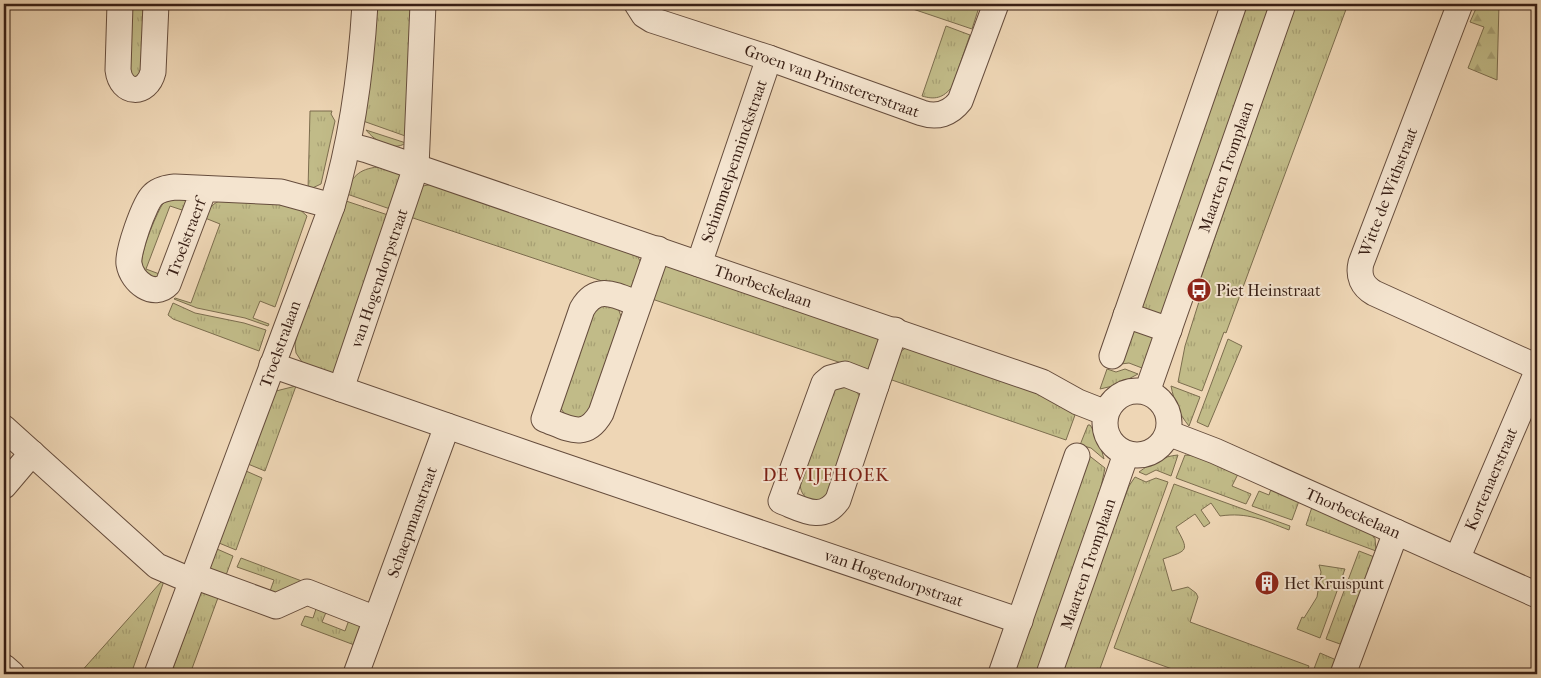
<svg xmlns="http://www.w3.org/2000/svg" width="1541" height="678" font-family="'IM FELL French Canon',serif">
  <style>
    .grass { fill: url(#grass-tufts); stroke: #7c6d4e }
    .forest { fill: url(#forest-firs); stroke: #7c6d4e }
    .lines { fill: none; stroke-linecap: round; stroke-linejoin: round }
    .minor-casing { stroke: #664d3d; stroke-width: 27 }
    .minor { stroke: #f4e4cf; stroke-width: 25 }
    .labels { text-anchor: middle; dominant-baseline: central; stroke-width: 4; stroke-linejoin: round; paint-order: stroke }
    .street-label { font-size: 16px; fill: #381f15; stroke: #f4e4cf }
    .poi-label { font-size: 16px; fill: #381f15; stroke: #f4e4cf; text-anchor: start }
    .neighbourhood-label { font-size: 18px; letter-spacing: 1px; fill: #7a1f14; stroke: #f4e4cf }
  </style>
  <defs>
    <pattern id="grass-tufts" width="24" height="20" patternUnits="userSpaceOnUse" patternTransform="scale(1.25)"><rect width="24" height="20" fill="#c1bb88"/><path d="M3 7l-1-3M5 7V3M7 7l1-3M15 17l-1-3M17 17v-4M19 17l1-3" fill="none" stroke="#a7a074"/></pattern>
    <pattern id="forest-firs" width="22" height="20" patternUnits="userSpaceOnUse" patternTransform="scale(1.25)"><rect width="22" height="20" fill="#c1bb88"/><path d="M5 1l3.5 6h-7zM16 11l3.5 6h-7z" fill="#a7a074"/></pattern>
  </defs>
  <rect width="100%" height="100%" fill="#eed6b5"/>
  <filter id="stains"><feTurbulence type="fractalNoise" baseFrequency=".004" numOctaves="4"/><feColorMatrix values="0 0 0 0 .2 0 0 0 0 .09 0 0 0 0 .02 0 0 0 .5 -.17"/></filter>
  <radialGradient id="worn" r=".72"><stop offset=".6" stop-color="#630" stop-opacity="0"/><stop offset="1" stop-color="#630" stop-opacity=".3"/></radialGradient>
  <g class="grass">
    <path d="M125 4H150L148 71 129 82Z"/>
    <path d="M373 4H416L411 138 363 121Z"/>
    <path d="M898 4H980L972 29Z"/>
    <path d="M1243 4H1271L1163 315 1139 307Z"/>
    <path d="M1296 4H1348L1226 333 1224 332 1202 391 1178 382 1185 346 1203 289 1198 286Z"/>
    <path d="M946 26 970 35 952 87C943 98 935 100 922 96Z"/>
    <path d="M310 111H332L331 114 335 121 321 184 308 190Z"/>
    <path d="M366 130 406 143C392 152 375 141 366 130Z"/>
    <path d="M378 167 397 172 401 175 393 210 344 193C353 177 358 169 378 167Z"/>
    <path d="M433 184 637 255 641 263 633 286 629 288H623L410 217 419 191 423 186Z"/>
    <path d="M175 198 184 199 186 201 185 211 170 206 146 269 162 275 155 279C150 275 144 271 142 265 139 255 156 215 162 205L165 202Z"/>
    <path d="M343 200 391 216 337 370 332 374 302 362 296 353 295 344 298 331 318 281Z"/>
    <path d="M219 201 280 202 297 207 307 216 275 307 260 301 253 318 269 324 268 326 245 318 197 308 174 299 175 298 191 303 220 224 205 218C208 210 211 205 219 201Z"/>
    <path d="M665 265 876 337 880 340 869 370H862L649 298Z"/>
    <path d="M173 303 195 313 244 323 266 330 259 351 173 319 168 315Z"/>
    <path d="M605 303 618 308 622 319 592 409 578 419 566 416 560 407 586 318Z"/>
    <path d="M1131 329 1155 337 1142 368 1129 363 1121 364Z"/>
    <path d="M1228 339 1242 346 1208 427 1197 422Z"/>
    <path d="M907 347 1036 392 1075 415 1066 440 889 379 897 354Z"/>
    <path d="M1107 369 1116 372 1125 369 1138 374 1117 385 1100 389Z"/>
    <path d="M296 386 265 471 248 464 276 391Z"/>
    <path d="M847 386 855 390 860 396 834 487 824 500 810 501C803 496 800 491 800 482L833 391 838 387Z"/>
    <path d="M1171 386 1200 397 1189 426C1179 414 1174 401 1171 386Z"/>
    <path d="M1088 425H1090L1098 437 1104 459 1091 448 1080 445Z"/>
    <path d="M1087 454 1105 468 1098 501 1037 674H1010Z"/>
    <path d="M1178 455 1171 476 1156 470 1146 475 1139 472C1151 463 1164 456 1178 455Z"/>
    <path d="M1185 455 1196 456 1238 474 1232 486 1251 494 1246 504 1176 478Z"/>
    <path d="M246 471 262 478 236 550 219 543Z"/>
    <path d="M1135 477 1146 482 1156 478 1168 482 1098 674H1062L1114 526 1129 486Z"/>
    <path d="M1174 484 1290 526 1289 530C1263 520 1248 512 1220 516L1211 503 1201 510 1210 523 1204 527 1195 514 1176 527C1189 551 1189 550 1163 559L1172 591 1188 587 1196 593 1198 597 1190 622 1309 666 1306 674H1186L1114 648Z"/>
    <path d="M1271 489 1299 501 1292 520 1252 506 1259 491 1269 495Z"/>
    <path d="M1312 507 1374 535 1373 537 1375 538 1376 551 1306 525Z"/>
    <path d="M217 549 233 556 225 578 209 570Z"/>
    <path d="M1359 551 1377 558 1343 643 1340 644 1326 639Z"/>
    <path d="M241 558 307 583 276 596 269 594 274 580 237 567Z"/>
    <path d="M1319 565 1345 569 1320 638 1297 629 1302 617 1304 618 1317 597 1321 572Z"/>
    <path d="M164 581 131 674H79L161 582Z"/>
    <path d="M201 591 219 595 190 674 173 668Z"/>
    <path d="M317 606 327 610 322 622 345 631 350 617 357 620 362 632 357 646 301 625 305 616 313 618Z"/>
    <path d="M1320 653 1334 659 1336 661 1334 674H1312Z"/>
  </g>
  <path class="forest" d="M1478 4H1499L1497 80 1468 68 1484 27 1470 22Z"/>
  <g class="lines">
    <defs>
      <g id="minor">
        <path d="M120 4 118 70C121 95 147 96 153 72L156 4"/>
        <path d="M637 4 644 15 652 20 769 58 922 113C937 118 950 114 960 101L996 4"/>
        <path d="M1460 4 1361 263C1358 276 1362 286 1374 293L1537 367"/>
        <path d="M348 145 367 150 1042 382 1078 402 1106 413"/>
        <path d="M204 189 168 284C154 299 132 282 129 264 127 253 144 203 153 195 159 189 167 188 175 187L281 192 332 206"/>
        <path d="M699 264 769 58"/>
        <path d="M638 304C617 296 597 283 582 309L544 419C568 428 585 441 601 413L658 249"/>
        <path d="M1126 315 1169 330"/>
        <path d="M1112 356 1234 4"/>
        <path d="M272 365 531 455 1020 621"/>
        <path d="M845 374 876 386 838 500C822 523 802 509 781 501L824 383 830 378Z"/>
        <path d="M876 386 895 330"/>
        <path d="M341 389 416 167 423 4"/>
        <circle cx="1137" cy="423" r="32"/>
        <path d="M1147 392 1283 4"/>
        <path d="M4 428 157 566 192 581"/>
        <path d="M1168 433 1215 451 1537 595"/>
        <path d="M4 486 32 453"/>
        <path d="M1457 559 1537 372"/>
        <path d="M194 576 276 606 307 592 376 619"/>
        <path d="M4 667 12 674"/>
        <path d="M157 674 332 206C352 140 361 72 365 4"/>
        <path d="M356 674 447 426"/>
        <path d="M1001 674 1077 456"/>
        <path d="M1049 674 1126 454"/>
        <path d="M1343 674 1396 532"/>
      </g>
    </defs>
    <use href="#minor" class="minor-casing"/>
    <use href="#minor" class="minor"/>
  </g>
  <defs>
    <symbol id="bus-disc" viewBox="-11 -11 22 22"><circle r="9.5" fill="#8f2418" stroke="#f4e4cf"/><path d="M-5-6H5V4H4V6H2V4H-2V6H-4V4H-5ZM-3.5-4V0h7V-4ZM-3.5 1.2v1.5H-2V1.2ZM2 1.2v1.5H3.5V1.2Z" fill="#fff"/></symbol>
    <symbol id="building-disc" viewBox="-11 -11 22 22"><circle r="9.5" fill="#8f2418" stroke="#f4e4cf"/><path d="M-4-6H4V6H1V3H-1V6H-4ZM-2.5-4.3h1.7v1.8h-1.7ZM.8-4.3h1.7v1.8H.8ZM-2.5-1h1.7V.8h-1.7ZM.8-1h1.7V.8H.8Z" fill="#fff"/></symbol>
  </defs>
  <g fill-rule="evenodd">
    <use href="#bus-disc" x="1185" y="276" width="28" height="28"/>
    <use href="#building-disc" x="1253" y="569" width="28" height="28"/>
  </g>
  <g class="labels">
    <g class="street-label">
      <text transform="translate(832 81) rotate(20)">Groen van Prinstererstraat</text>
      <text transform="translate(734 161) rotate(-71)">Schimmelpenninckstraat</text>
      <text transform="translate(1226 167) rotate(-71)">Maarten Tromplaan</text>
      <text transform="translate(1388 192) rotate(-69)">Witte de Withstraat</text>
      <text transform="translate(186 238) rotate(-69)">Troelstraerf</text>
      <text transform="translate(379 278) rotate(-71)">van Hogendorpstraat</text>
      <text transform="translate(763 286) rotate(19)">Thorbeckelaan</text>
      <text transform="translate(280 344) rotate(-70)">Troelstralaan</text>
      <text transform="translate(1491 479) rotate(-67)">Kortenaerstraat</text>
      <text transform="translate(1353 513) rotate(24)">Thorbeckelaan</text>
      <text transform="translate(412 522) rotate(-70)">Schaepmanstraat</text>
      <text transform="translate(1088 564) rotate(-71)">Maarten Tromplaan</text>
      <text transform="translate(894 578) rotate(19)">van Hogendorpstraat</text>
    </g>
    <g class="poi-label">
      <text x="1216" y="290">Piet Heinstraat</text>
      <text x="1284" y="583">Het Kruispunt</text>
    </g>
    <g class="neighbourhood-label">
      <text x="826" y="475">DE VIJFHOEK</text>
    </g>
  </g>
  <rect width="1541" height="678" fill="none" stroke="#eed6b5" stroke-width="20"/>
  <rect x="5" y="5" width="1531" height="668" fill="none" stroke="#381f15" stroke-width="2.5"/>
  <rect x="10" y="10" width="1521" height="658" fill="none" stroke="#381f15"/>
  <rect width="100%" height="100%" filter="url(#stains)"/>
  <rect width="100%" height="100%" fill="url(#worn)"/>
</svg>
